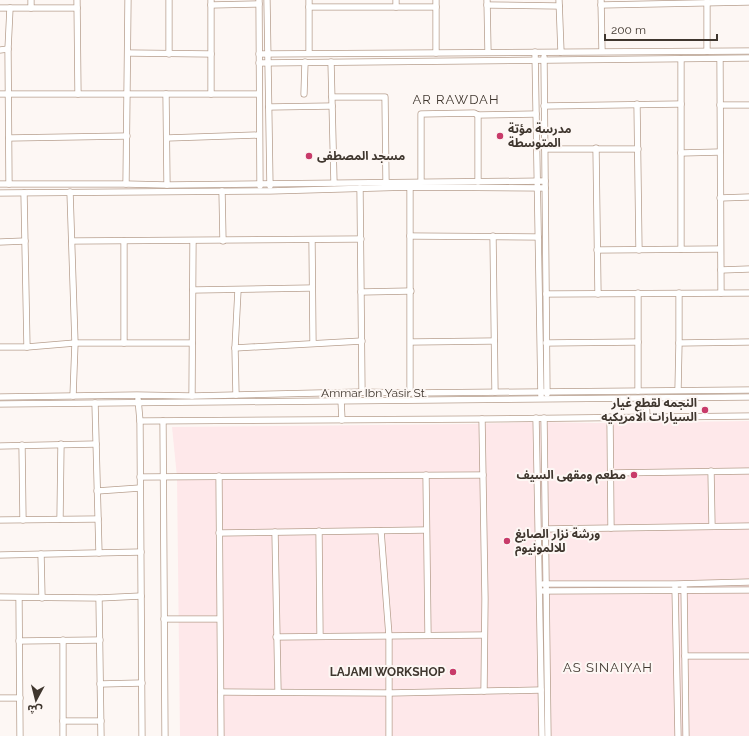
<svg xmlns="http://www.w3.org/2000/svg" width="749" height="736" font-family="Raleway,'Noto Sans Arabic',sans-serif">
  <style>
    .commercial { fill: #fee8ea }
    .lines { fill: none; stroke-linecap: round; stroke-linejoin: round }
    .minor-casing { stroke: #b79f8e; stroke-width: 7 }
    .minor { stroke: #fff; stroke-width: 5.5 }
    .poi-dot { fill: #c83b6a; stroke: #fdf7f4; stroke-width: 1.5 }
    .labels { text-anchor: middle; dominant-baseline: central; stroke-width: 4; stroke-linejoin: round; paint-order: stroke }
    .poi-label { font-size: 12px; font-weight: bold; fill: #3f362e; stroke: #fdf7f4; text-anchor: start }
    .street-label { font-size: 12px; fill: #3f362e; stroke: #fdf7f4 }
    .neighbourhood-label { font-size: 13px; letter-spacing: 1px; fill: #3f362e; stroke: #fdf7f4 }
  </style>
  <rect width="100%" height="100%" fill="#fdf7f4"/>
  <path class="commercial" d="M749 421V736H180L177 477 172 427 471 424 532 422 595 423Z"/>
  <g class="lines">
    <defs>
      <g id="minor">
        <path d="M77 0 78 94"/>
        <path d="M211 0V94"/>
        <path d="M259 0 260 186"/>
        <path d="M267 0 270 186"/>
        <path d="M309 0V53"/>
        <path d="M396 0V7"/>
        <path d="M436 0V53"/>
        <path d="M487 0 488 52"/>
        <path d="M559 0 561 52"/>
        <path d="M601 0 602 51"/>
        <path d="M707 2V51"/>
        <path d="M211 5 259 4"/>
        <path d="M487 5 559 6"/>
        <path d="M601 5 749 2"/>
        <path d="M309 7H436"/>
        <path d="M0 8H77"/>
        <path d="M31 8V0"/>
        <path d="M0 50 8 49"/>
        <path d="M535 52 541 396"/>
        <path d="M128 53 211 54"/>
        <path d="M169 54V0"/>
        <path d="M259 54 749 51"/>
        <path d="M544 57 547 394"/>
        <path d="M681 59V249"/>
        <path d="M720 59 721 293"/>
        <path d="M331 62 334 183"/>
        <path d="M259 63 749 58"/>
        <path d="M0 94H259"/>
        <path d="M166 94 167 185"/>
        <path d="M304 94 305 62"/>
        <path d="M332 97H385L386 182"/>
        <path d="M637 104 639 250"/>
        <path d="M720 105H749"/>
        <path d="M544 106 681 104"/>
        <path d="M269 107 332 106"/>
        <path d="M9 138 127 136"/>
        <path d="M167 138 259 135"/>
        <path d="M596 148 598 294"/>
        <path d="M545 149H638"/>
        <path d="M681 153 720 152"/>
        <path d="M421 182V114L474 113 478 115"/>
        <path d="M478 182V115L536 114"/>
        <path d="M0 184H126L167 185 545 181"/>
        <path d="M9 184 8 49 10 8"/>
        <path d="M126 184 128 0"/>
        <path d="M410 187V393"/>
        <path d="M360 188 362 392"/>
        <path d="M222 191 223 241"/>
        <path d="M70 192 75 343 73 396"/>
        <path d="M0 193 270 191 410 187 545 188"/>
        <path d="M24 193 27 347"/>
        <path d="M720 198 749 197"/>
        <path d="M410 236 538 237"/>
        <path d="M493 236 495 392"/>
        <path d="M312 240 313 343"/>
        <path d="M72 241 361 239"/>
        <path d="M124 241V343"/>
        <path d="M0 242 25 241"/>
        <path d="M597 250 720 249"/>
        <path d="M721 270 749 269"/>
        <path d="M193 290 312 288"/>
        <path d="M361 292 411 291"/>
        <path d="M546 294 749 293"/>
        <path d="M411 342 494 341"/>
        <path d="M546 343 638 342"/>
        <path d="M679 343V293"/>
        <path d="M0 347H27L75 343H192"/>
        <path d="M235 348 362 341"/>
        <path d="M678 390 679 343 749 342"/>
        <path d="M638 391V293"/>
        <path d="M236 395 235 348 238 290"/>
        <path d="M192 396 193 241"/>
        <path d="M0 397 137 395 192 396 362 392 410 393 749 390"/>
        <path d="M646 398 647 417"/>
        <path d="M138 399 140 421 142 736"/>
        <path d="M341 400 342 420"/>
        <path d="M95 403 99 553"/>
        <path d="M0 404 749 397"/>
        <path d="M610 417 611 528"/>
        <path d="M536 418 542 736"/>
        <path d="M544 418 548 736"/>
        <path d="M482 419 485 599 484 691"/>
        <path d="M140 421 482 419 749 416"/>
        <path d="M163 421 165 736"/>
        <path d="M22 445 23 520"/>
        <path d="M0 446 96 444"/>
        <path d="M711 471 712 526"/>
        <path d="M610 473 749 471"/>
        <path d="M426 475 428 634"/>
        <path d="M219 476 221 736"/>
        <path d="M140 477 483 475"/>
        <path d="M97 491 140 488"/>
        <path d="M60 519 61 444"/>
        <path d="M0 520 98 519"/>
        <path d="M545 529 749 526"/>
        <path d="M319 531 320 636"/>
        <path d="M381 531 389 636V736"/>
        <path d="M275 532 278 691"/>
        <path d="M219 533 426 530"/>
        <path d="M41 554 42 598"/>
        <path d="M0 555 141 552"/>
        <path d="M543 584H675L749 582"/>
        <path d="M675 586 678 736"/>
        <path d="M684 586 686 736"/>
        <path d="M543 591 749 590"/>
        <path d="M0 597 99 598 141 596"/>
        <path d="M19 598 20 736"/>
        <path d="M99 598 101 736"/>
        <path d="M164 619H219"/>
        <path d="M276 637 484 635"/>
        <path d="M19 641 100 640"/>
        <path d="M685 656H749"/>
        <path d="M100 684 142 683"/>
        <path d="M221 692 390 693 541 690"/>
        <path d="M0 698H20"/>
        <path d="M63 721H101"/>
        <path d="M63 736V640"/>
      </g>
    </defs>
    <use href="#minor" class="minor-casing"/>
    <use href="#minor" class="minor"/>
  </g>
  <g class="poi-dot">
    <circle cx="500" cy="136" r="4"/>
    <circle cx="309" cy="156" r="4"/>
    <circle cx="705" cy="410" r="4"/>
    <circle cx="634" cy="475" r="4"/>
    <circle cx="507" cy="541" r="4"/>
    <circle cx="453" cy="672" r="4"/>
  </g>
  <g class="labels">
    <g class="poi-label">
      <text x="508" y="129">مدرسة مؤتة<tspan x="508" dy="14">المتوسطة</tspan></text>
      <text x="317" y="156">مسجد المصطفى</text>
      <text x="697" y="403" text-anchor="end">النجمه لقطع غيار<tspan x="697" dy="14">السيارات الامريكيه</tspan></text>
      <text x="626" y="475" text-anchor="end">مطعم ومقهى السيف</text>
      <text x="515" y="534">ورشة نزار الصايغ<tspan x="515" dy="14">للالمونيوم</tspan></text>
      <text x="445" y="672" text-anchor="end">LAJAMI WORKSHOP</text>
    </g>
    <g class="street-label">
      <text x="374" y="393">Ammar Ibn Yasir St.</text>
    </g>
    <g class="neighbourhood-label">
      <text x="456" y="99">AR RAWDAH</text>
      <text x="608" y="667">AS SINAIYAH</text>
    </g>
  </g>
  <g transform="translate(36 700) rotate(187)" stroke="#fdf7f4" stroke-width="3" paint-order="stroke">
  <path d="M0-3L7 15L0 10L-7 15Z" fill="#3f362e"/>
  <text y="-6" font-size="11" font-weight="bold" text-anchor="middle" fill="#3f362e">ش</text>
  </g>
  <path d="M605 34v6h112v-6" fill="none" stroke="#3f362e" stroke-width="2"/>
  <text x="611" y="34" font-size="12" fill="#3f362e" stroke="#fdf7f4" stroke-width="3" paint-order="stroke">200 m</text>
</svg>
